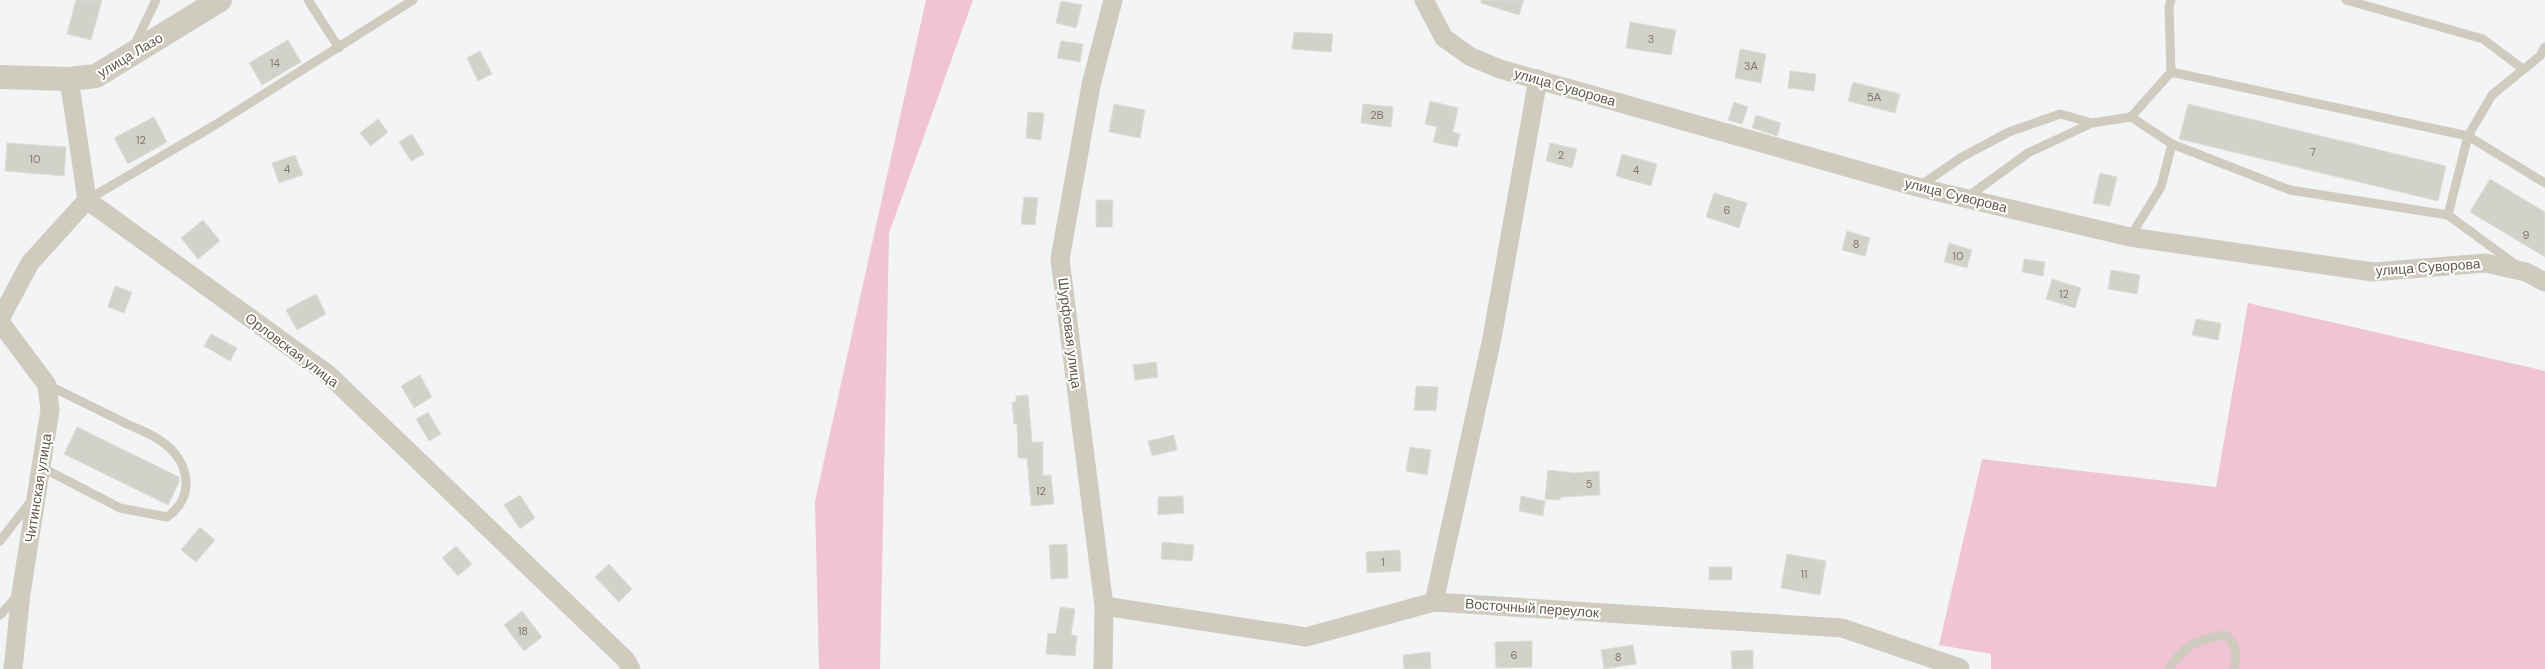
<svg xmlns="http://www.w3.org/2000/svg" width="2545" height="669" font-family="'DM Sans',sans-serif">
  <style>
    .green { fill: #f0c4d3 }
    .building { fill: #d2d1ca; stroke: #deded7 }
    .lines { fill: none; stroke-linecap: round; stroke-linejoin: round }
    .service { stroke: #cfcbbe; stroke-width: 9 }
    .minor { stroke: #cfcbbe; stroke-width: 19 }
    .tertiary { stroke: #cfcbbe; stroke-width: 24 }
    .labels { text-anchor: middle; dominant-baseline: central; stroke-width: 4; stroke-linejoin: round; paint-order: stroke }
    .number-label { font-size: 11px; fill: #7c786a }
    .street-label { font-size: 14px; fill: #605b4a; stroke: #fff }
  </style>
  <rect width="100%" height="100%" fill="#f3f4f5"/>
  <g class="green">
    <path d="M926 0H973L889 233 880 669H819L815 501Z"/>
    <path d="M2248 303 2545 371V669H1991V654L1939 645 1982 459 2216 487Z"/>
  </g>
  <g class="building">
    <path d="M76 0H102L91 40 67 34Z"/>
    <path d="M1481 0H1524L1519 15 1481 3Z"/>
    <path d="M1061 1 1082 5 1076 28 1056 23Z"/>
    <path d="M1630 22 1676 30 1671 55 1626 48Z"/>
    <path d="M1294 32 1333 34 1331 52 1292 49Z"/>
    <path d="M288 40 301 62 262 85 249 63Z"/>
    <path d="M1061 41 1083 44 1080 62 1057 58Z"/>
    <path d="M1740 49 1766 54 1761 83 1735 78Z"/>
    <path d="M480 51 492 74 478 81 467 58Z"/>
    <path d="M1790 71 1816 74 1814 91 1788 88Z"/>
    <path d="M1853 82 1900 94 1895 113 1848 101Z"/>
    <path d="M1430 101 1458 108 1453 132 1460 134 1457 147 1433 142 1437 127 1425 124Z"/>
    <path d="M1734 102 1748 107 1742 124 1728 120Z"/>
    <path d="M1114 104 1145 110 1140 138 1109 132Z"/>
    <path d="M1363 104 1393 107 1391 127 1361 123Z"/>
    <path d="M2188 104 2446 166 2438 201 2179 139Z"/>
    <path d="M1028 112 1044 113 1041 140 1026 138Z"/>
    <path d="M1756 115 1781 123 1777 136 1752 128Z"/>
    <path d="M154 117 167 142 128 164 114 138Z"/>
    <path d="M378 119 388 132 371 146 360 133Z"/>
    <path d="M412 134 424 154 411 161 399 142Z"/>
    <path d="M7 143 66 147 64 176 5 171Z"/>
    <path d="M1550 143 1577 149 1572 168 1546 161Z"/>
    <path d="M1622 154 1657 164 1651 186 1616 176Z"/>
    <path d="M295 155 303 175 279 183 272 163Z"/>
    <path d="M2100 173 2117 177 2110 206 2093 203Z"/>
    <path d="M2490 179 2545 212V257L2470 212Z"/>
    <path d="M1714 193 1747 203 1739 228 1706 217Z"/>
    <path d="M1024 197 1038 198 1035 225 1021 224Z"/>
    <path d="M1096 200H1113L1112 227H1096Z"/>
    <path d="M203 220 220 241 198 259 181 238Z"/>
    <path d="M1847 231 1870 238 1865 256 1842 250Z"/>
    <path d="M1949 243 1972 250 1967 268 1944 262Z"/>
    <path d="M2024 259 2045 262 2043 276 2022 272Z"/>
    <path d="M2111 270 2140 275 2137 294 2108 289Z"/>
    <path d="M2052 279 2081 288 2075 308 2046 299Z"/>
    <path d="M115 286 132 292 124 313 108 307Z"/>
    <path d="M316 294 326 314 297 330 286 310Z"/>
    <path d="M2196 319 2221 323 2218 340 2192 335Z"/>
    <path d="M211 334 237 348 230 361 204 346Z"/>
    <path d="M1156 362 1158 377 1135 380 1133 365Z"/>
    <path d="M420 375 432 397 414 408 401 386Z"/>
    <path d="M1416 386 1438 387 1436 411 1414 410Z"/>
    <path d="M1028 395 1032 442H1043V476L1051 475 1054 504 1031 506 1027 458H1018L1017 424H1014L1012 402H1016V396Z"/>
    <path d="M428 412 441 434 429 441 416 419Z"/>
    <path d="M77 427 179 477V482L168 505 64 454Z"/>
    <path d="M1174 435 1177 450 1152 456 1148 441Z"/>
    <path d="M1410 447 1431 450 1427 475 1406 471Z"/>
    <path d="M1548 470 1575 473 1599 471 1600 495 1561 497 1560 500 1545 499Z"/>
    <path d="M520 495 535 518 520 529 504 505Z"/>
    <path d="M1183 496 1184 513 1158 515V497Z"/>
    <path d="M1521 496 1545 501 1543 516 1519 511Z"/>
    <path d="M200 527 215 540 196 562 181 550Z"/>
    <path d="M1162 542 1194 545 1192 561 1161 559Z"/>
    <path d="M1067 544 1068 578 1051 579 1049 545Z"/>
    <path d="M456 546 472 564 458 576 442 558Z"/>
    <path d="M1400 550 1401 571 1367 573 1366 552Z"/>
    <path d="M1787 554 1826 561 1820 595 1781 588Z"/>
    <path d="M609 564 632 589 619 602 595 577Z"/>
    <rect x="1709" y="567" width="23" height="13"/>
    <path d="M1060 607 1075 609 1071 635 1077 636 1075 656 1046 654 1048 633 1056 634Z"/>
    <path d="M522 611 542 637 524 651 504 625Z"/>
    <path d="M1532 641V667L1496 668 1495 642Z"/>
    <path d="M1633 645 1636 664 1604 669 1601 650Z"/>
    <path d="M1753 650V669H1732L1731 651Z"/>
    <path d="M1430 652 1431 669H1404L1403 655Z"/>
  </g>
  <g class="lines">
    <g class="service">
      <path d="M308 0 339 48"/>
      <path d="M2346 0 2483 39 2523 69"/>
      <path d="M134 46 156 0"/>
      <path d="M2171 72 2468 136 2545 183"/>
      <path d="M2131 117 2171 72 2169 7 2171 0"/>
      <path d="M1918 187 1962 157 2009 132 2060 114 2092 123"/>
      <path d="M1966 198 2028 153 2092 123 2131 117 2172 144 2290 190 2448 215 2516 265"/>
      <path d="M87 200 215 125 413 0"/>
      <path d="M2448 215 2468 136 2492 95 2540 56 2545 47"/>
      <path d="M2130 237 2161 187 2172 144"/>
      <path d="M41 467 120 508 167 517C197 496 189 460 161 441 152 434 138 429 127 424 101 411 74 398 48 385"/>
      <path d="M0 541 31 501"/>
      <path d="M0 615 18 595"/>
      <path d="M2169 669C2186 644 2195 640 2225 635 2237 643 2237 657 2234 669"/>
    </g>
    <g class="minor">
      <path d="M1424 0 1444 38 1471 57 1500 69 1917 187 2130 237 2373 272 2485 263 2526 272 2545 282"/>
      <path d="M69 79 87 200 329 375 626 660 631 669"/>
      <path d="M0 319 30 263 87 200"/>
      <path d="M0 322 47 385 50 410 21 593 13 669"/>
      <path d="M1434 602 1492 338 1538 79"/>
      <path d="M1104 606 1306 637 1434 602 1842 628 1960 668"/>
      <path d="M1103 669 1104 606 1060 259 1091 85 1113 0"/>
    </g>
    <path class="tertiary" d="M0 77 69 79 96 76 220 0"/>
  </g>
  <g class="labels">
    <g class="number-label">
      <text x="1651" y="39">3</text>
      <text x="275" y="63">14</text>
      <text x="1751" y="66">3А</text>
      <text x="1874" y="97">5А</text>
      <text x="1377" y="115">2В</text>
      <text x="141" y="140">12</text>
      <text x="2313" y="152">7</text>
      <text x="1561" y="155">2</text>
      <text x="35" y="159">10</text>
      <text x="287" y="169">4</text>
      <text x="1636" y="170">4</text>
      <text x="1727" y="210">6</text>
      <text x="2526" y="235">9</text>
      <text x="1856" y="244">8</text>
      <text x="1958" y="256">10</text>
      <text x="2064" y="294">12</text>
      <text x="1589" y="484">5</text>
      <text x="1041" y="491">12</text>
      <text x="1383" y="562">1</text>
      <text x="1804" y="574">11</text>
      <text x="523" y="631">18</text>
      <text x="1514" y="655">6</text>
      <text x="1618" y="657">8</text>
    </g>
    <g class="street-label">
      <text transform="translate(130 55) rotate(-31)">улица Лазо</text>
      <text transform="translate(1565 87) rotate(16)">улица Суворова</text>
      <text transform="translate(1956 195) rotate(14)">улица Суворова</text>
      <text transform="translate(2428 267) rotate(-4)">улица Суворова</text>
      <text transform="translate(1070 333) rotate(83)">Шурфовая улица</text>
      <text transform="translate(292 350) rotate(37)">Орловская улица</text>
      <text transform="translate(38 488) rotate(-81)">Читинская улица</text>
      <text transform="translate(1532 608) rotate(4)">Восточный переулок</text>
    </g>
  </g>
</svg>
